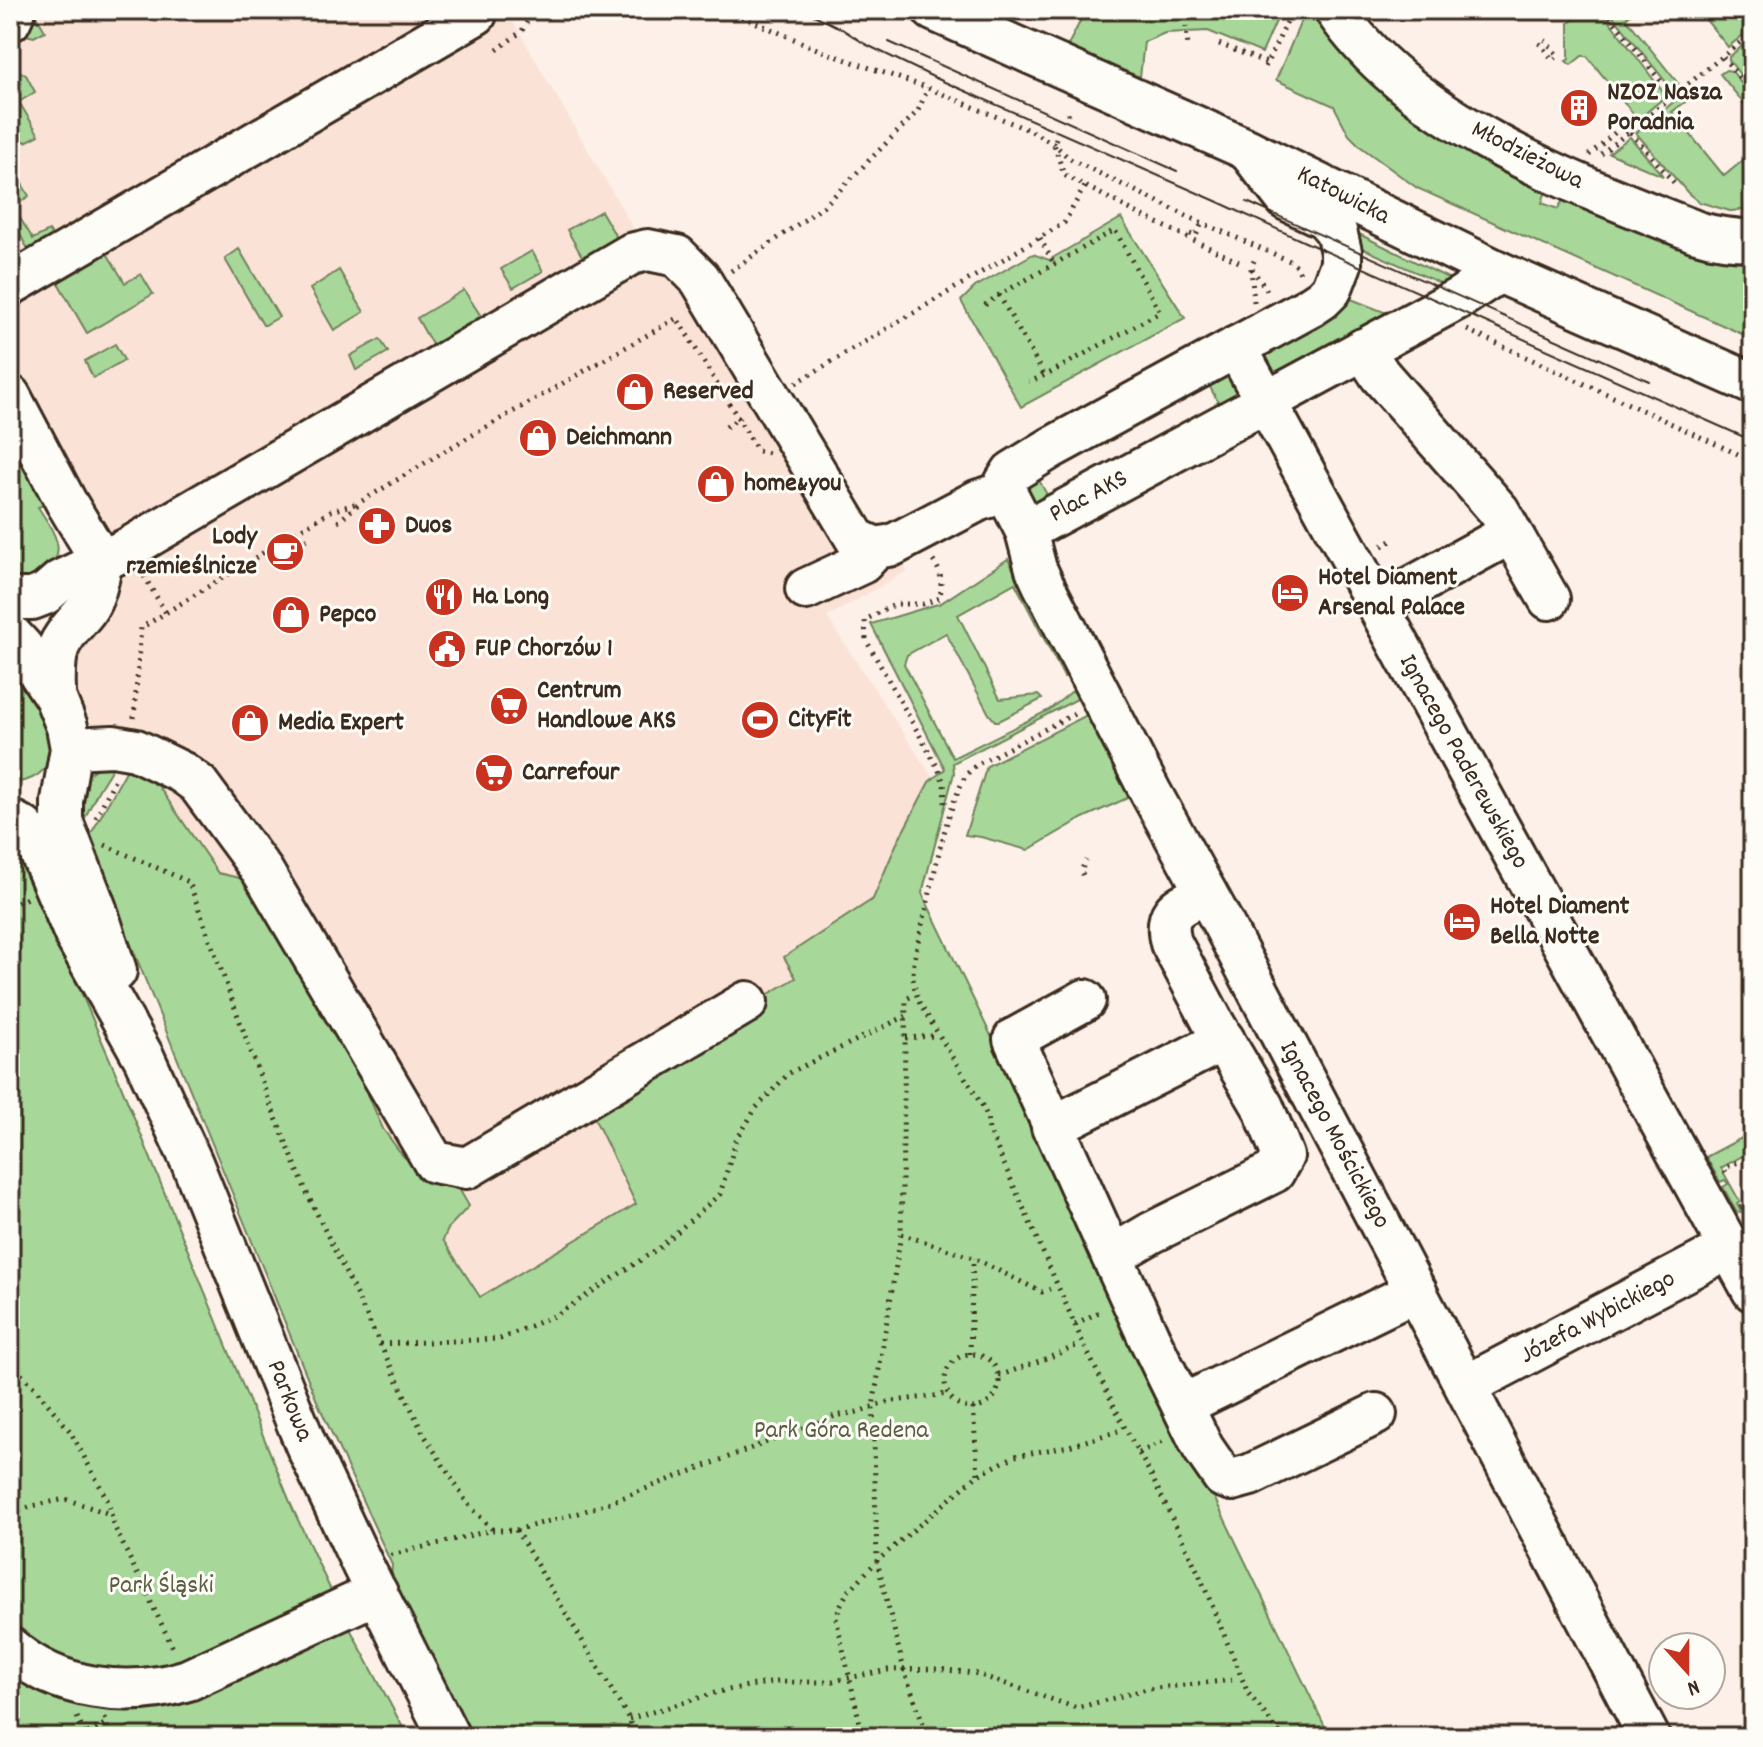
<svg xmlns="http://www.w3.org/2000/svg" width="1763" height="1747" font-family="Dekko,sans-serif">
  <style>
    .built { fill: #fbe2d7 }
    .green { fill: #a7d899; stroke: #71815c; stroke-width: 2 }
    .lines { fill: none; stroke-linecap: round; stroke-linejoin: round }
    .minor-casing { stroke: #3b2a1e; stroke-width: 46 }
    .path { stroke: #3b2a1e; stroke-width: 5; stroke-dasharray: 2 6; stroke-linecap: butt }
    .minor { stroke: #fdfcf7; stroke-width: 40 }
    .tram { stroke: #3b2a1e; stroke-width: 2 }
    .labels { text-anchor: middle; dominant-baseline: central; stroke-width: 6; stroke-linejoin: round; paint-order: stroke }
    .poi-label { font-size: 26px; font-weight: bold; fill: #3b2a1e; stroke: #fdfcf7; text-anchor: start }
    .street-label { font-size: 26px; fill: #3b2a1e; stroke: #fdfcf7 }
    .park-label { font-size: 26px; fill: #5b5e43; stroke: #fdfcf7 }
  </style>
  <rect width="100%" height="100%" fill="#fcf0e8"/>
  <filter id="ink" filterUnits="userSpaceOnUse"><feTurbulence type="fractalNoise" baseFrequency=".0125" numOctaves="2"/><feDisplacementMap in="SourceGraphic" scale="16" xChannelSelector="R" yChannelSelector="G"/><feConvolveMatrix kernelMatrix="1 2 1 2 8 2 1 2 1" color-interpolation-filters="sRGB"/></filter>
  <g filter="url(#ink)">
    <path class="built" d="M10 10H511V18L639 238 670 239 868 526 890 530 907 571 827 617 937 784 909 867 637 1205 480 1297 443 1240 449 1227 468 1207 458 1187 429 1176 402 1156 383 1129 342 1035 218 873 188 828 142 771 102 728 90 722 83 714 65 676 93 618 60 492 44 505 10 434Z"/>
    <g class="green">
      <path d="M30 10H40L35 14 45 31 34 37 26 35 22 30Z"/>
      <path d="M1086 10H1281L1262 53 1208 31 1165 33 1144 42 1140 77 1066 49Z"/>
      <path d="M1586 10H1601L1666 96 1629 127 1625 122 1632 116V112L1587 56H1582L1571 65 1566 61 1569 59V23Z"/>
      <path d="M1608 10H1635L1626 18 1680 86 1673 91Z"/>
      <path d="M1698 10H1753V27L1728 47Z"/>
      <path d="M1322 15 1332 39 1348 56 1403 106 1482 160 1547 188 1542 203 1558 209 1565 196 1753 252V339L1417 188 1361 147 1349 135 1334 106 1276 80 1301 21Z"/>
      <path d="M1753 37V92L1729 60V57Z"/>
      <path d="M1726 70 1732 71 1753 99V115L1720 74Z"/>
      <path d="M21 72 26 75 35 92 19 102 39 135 26 142C4 134 15 95 16 76Z"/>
      <path d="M1688 90 1693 96 1672 112 1724 176 1753 152V209L1730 211 1699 202 1688 193 1636 133Z"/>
      <path d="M1630 137 1663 176 1609 153Z"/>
      <path d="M13 175 18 177 29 196 13 207 33 239 49 231 55 240 30 253 10 216V178Z"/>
      <path d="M601 211 621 245 587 265 567 230Z"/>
      <path d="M1121 218 1185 318 1021 407 961 301 975 287 1033 254 1049 260Z"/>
      <path d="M1355 232 1454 281 1451 288 1353 244Z"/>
      <path d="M102 245 125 283 141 274 153 294 87 333 53 274Z"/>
      <path d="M239 249 279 317 265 325H263L225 259Z"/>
      <path d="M532 251 543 271 513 288 501 269Z"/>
      <path d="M339 270 364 312 334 330 310 289Z"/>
      <path d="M464 290 486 324 437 353 417 318Z"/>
      <path d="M1341 295 1397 317 1279 376 1271 373 1263 358 1264 353Z"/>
      <path d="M380 339 388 352 356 370 350 356Z"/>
      <path d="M115 344 124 360 93 378 85 361Z"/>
      <path d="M1227 373 1238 382 1239 395 1223 411 1205 378Z"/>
      <path d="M10 434 44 505 38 507C50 526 71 552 46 570 32 581 28 581 10 581Z"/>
      <path d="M1034 471 1052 504 1045 507 1026 503 1024 479Z"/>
      <path d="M1008 559 1069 675 1064 677 1015 583 958 615 1000 699 1038 695 1042 699 999 721H995L989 714 946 633 907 655 904 664 953 758 1049 710 1076 688 1081 697 953 763 954 773 922 893 1330 1737H472L391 1581 392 1565 317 1401 88 839 130 764 157 784 218 873 257 882 342 1035 383 1129 403 1156 429 1176 458 1187 469 1206 449 1227 443 1240 480 1297 636 1204 586 1101 796 978 784 957 873 899 896 845 929 782 945 769 871 624 941 603Z"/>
      <path d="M10 659C31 691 88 778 10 783Z"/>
      <path d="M1087 715H1091L1132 796 1083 818 1028 850 981 837 965 835 987 766Z"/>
      <path d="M116 762 98 791 79 830C79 796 74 769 116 762Z"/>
      <path d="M10 840 18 846 120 1083 292 1507 340 1610 408 1737H10Z"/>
      <path d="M1753 1132V1150L1721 1168 1740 1202 1737 1204 1741 1212 1737 1213 1723 1187 1728 1184 1725 1180 1720 1182 1706 1157Z"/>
    </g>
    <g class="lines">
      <defs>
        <g id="minor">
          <path d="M933 10 1242 147 1499 272 1753 384"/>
          <path d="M1335 10C1411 123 1574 184 1697 232 1716 238 1733 240 1753 240"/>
          <path d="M10 21 15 10"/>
          <path d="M1248 150 1287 200 1325 218 1336 231 1341 252V264L1331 290 1322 299 1310 307 1051 448 1012 472 1005 483 1006 492 1026 531 1036 569 1043 584 1151 793 1221 920 1649 1737"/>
          <path d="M10 285 476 14 475 10"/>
          <path d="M1236 347 1753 1291"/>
          <path d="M1363 349 1380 375 1499 511 1549 599"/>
          <path d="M10 396 66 502 102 562C98 579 96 595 86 610 77 622 65 632 59 646 53 662 55 680 55 697"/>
          <path d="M1026 531 1461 297 1499 272"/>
          <path d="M806 589 862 563 876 548"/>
          <path d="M1394 597 1511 533"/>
          <path d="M10 599H32L45 594 60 581 127 549 631 254 648 250 677 256 700 279 856 539 876 548 893 545 979 500 1006 492"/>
          <path d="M10 634 22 647 55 697 67 727 71 748 62 801V821L96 909 116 971"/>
          <path d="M71 748 113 746 136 750 183 773 198 784 263 872 434 1162 467 1168 747 1002"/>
          <path d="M10 820 23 827 34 838 76 937 144 1058 192 1163 306 1445 363 1566 449 1737"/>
          <path d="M1085 1000 1014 1039 1149 1338 1203 1448 1223 1477 1232 1480 1250 1475 1376 1414"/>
          <path d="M1052 1127 1224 1040"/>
          <path d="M1112 1256 1151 1233 1274 1172 1283 1156 1263 1107 1214 1024 1171 943C1162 909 1180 906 1206 893"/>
          <path d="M1466 1386 1729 1248"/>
          <path d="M1183 1405 1416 1291"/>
          <path d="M10 1648C58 1690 128 1699 188 1680L377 1593"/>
        </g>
      </defs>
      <use href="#minor" class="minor-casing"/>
      <g class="path">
        <path d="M727 10 824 52 928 88 1033 132 1054 144 1070 159 1191 218 1290 261 1297 266 1301 276"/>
        <path d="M1184 10 1188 46"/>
        <path d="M1605 10 1673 97"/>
        <path d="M1567 16 1574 10"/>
        <path d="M1539 43 1553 60 1558 56 1545 40"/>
        <path d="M1219 44 1267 63"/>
        <path d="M497 50 522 31 533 10"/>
        <path d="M1723 57 1753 95"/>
        <path d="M1265 67 1293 10"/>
        <path d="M1068 115 1069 110"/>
        <path d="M1056 138 1054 144 1064 175 1137 213 1239 262"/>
        <path d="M1601 154 1753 32"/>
        <path d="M1589 155 1624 125 1677 186"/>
        <path d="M1190 234 1196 236 1202 223"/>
        <path d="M1040 238 1054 264"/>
        <path d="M1252 269 1269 293"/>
        <path d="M731 271 824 206 918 111 928 88"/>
        <path d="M999 295 1044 375"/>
        <path d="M1254 302 1251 268 1256 256"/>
        <path d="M985 305 999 295 1115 230 1160 312 1050 373 1029 382"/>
        <path d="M1467 330 1753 461"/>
        <path d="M796 383 1064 223 1085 186"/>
        <path d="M726 427 740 417"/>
        <path d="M338 522 362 501 448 449 677 318 758 451 769 453"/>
        <path d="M282 544 312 538"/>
        <path d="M1382 546 1393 540"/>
        <path d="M933 561C942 572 942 583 940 598L923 604H896L865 620 866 640 938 768 944 783 945 804"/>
        <path d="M144 576 166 613"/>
        <path d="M1074 714 976 765C969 771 964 777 961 785 944 822 936 866 927 906 922 928 914 951 913 974 913 985 916 994 920 1004L983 1107 987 1116 989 1130 1083 1343 1125 1428 1151 1475 1199 1574 1248 1693 1283 1737"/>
        <path d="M134 718 141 628 331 511 358 503"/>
        <path d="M96 818 116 777"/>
        <path d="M105 845 189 882 269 1101 307 1193 423 1433 467 1503 493 1530"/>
        <path d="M1083 875 1081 871 1086 860"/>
        <path d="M10 906 27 898"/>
        <path d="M910 997 906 999 901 1234 873 1407 877 1561 904 1670 928 1737"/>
        <path d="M906 1038 932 1036"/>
        <path d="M1726 1172 1724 1169 1738 1162"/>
        <path d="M1740 1208 1753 1200"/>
        <path d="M901 1234 973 1258 1042 1292 1050 1289"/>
        <path d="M1075 1324 1103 1310"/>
        <path d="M380 1344 500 1339 558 1314 659 1248 720 1194 736 1141 756 1108 789 1073 906 1016"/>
        <circle cx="972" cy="1381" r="27"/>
        <path d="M970 1354 973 1258"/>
        <path d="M10 1363 34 1387 70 1431 107 1499 115 1528 174 1650"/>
        <path d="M999 1376 1058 1354 1076 1346"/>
        <path d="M973 1408 978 1475"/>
        <path d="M1139 1453 1163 1441"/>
        <path d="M12 1513 32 1506 65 1499 110 1514"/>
        <path d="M516 1530 629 1719 635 1737"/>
        <path d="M391 1555 493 1530H516L579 1513 627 1496 835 1416 857 1412 887 1402 948 1394"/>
        <path d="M77 1717 85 1735"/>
        <path d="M105 1718 107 1723 108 1737"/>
        <path d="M629 1719 718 1692 748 1686 777 1682H828L888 1670 938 1669 974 1673 1077 1708 1147 1689 1233 1680"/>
        <path d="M81 1737 108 1722"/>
        <path d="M863 1737 836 1618 840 1606 847 1593 877 1561 978 1475 1015 1456 1069 1446 1118 1431"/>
      </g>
      <use href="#minor" class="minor"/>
      <g class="tram">
        <path d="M804 10 842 29 865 44 931 76 1216 201 1305 242 1753 441"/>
        <path d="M889 42 1177 171"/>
        <path d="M1247 202 1649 381"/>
      </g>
    </g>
  </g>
  <defs>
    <symbol id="building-disc" viewBox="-11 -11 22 22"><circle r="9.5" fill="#c8321e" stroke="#fdfcf7"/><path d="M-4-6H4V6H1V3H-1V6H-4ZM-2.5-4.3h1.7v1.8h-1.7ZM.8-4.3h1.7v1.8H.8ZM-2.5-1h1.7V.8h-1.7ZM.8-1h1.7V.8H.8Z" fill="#fff"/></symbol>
    <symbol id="shop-disc" viewBox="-11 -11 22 22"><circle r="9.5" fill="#c8321e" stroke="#fdfcf7"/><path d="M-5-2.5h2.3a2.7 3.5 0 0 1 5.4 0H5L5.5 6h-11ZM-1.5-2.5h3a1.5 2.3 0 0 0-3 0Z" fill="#fff"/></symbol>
    <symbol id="pharmacy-disc" viewBox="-11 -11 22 22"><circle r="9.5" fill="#c8321e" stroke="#fdfcf7"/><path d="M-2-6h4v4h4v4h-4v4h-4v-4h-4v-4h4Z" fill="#fff"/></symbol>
    <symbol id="cafe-disc" viewBox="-11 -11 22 22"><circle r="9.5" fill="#c8321e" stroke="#fdfcf7"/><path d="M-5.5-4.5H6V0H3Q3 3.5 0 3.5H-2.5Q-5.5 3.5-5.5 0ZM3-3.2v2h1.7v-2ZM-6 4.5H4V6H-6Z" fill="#fff"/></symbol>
    <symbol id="hotel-disc" viewBox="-11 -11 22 22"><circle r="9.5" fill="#c8321e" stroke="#fdfcf7"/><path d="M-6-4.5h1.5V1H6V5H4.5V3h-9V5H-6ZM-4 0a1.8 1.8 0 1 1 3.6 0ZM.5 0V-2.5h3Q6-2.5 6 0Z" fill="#fff"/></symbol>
    <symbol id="restaurant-disc" viewBox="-11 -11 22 22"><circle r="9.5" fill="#c8321e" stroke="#fdfcf7"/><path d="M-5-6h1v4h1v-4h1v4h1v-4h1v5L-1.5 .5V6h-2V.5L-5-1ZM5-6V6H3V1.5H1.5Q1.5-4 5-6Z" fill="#fff"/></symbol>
    <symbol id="civic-disc" viewBox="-11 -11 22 22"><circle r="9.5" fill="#c8321e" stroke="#fdfcf7"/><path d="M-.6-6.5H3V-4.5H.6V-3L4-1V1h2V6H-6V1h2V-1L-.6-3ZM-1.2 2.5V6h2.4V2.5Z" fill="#fff"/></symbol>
    <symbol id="supermarket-disc" viewBox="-11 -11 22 22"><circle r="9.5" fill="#c8321e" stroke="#fdfcf7"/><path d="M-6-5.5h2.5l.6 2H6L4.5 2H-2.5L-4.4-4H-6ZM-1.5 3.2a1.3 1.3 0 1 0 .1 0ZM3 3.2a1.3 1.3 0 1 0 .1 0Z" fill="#fff"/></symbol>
    <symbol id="stadium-disc" viewBox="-11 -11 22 22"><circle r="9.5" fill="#c8321e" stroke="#fdfcf7"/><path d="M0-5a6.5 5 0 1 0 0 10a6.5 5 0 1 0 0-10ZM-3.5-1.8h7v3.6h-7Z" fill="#fff"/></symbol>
  </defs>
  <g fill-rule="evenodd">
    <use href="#building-disc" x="1557" y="86" width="44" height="44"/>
    <use href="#shop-disc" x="613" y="370" width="44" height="44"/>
    <use href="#shop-disc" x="516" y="416" width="44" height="44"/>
    <use href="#shop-disc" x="694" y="462" width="44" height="44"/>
    <use href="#pharmacy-disc" x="355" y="504" width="44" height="44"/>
    <use href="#cafe-disc" x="263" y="530" width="44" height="44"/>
    <use href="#hotel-disc" x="1268" y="571" width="44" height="44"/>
    <use href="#restaurant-disc" x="422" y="575" width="44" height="44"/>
    <use href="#shop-disc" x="269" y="593" width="44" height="44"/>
    <use href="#civic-disc" x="425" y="627" width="44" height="44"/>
    <use href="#supermarket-disc" x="487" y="684" width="44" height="44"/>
    <use href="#stadium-disc" x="738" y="698" width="44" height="44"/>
    <use href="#shop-disc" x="228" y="701" width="44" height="44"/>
    <use href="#supermarket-disc" x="472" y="751" width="44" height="44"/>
    <use href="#hotel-disc" x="1440" y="900" width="44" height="44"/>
  </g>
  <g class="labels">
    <g class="poi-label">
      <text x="1607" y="93">NZOZ Nasza<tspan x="1607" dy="30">Poradnia</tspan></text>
      <text x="663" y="392">Reserved</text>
      <text x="566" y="438">Deichmann</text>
      <text x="744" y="484">home&amp;you</text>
      <text x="405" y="526">Duos</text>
      <text x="257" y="537" text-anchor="end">Lody<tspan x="257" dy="30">rzemieślnicze</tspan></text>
      <text x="1318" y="578">Hotel Diament<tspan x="1318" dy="30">Arsenal Palace</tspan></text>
      <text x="472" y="597">Ha Long</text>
      <text x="319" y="615">Pepco</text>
      <text x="475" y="649">FUP Chorzów 1</text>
      <text x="537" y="691">Centrum<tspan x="537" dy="30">Handlowe AKS</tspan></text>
      <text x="788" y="720">CityFit</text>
      <text x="278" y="723">Media Expert</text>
      <text x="522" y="773">Carrefour</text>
      <text x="1490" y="907">Hotel Diament<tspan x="1490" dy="30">Bella Notte</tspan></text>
    </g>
    <g class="street-label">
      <text transform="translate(1527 156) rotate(27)">Młodzieżowa</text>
      <text transform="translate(1343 196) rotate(27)">Katowicka</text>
      <text transform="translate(1089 497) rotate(-28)">Plac AKS</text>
      <text transform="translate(1463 762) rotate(61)">Ignacego Paderewskiego</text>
      <text transform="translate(1334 1135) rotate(62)">Ignacego Mościckiego</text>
      <text transform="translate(1598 1318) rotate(-28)">Józefa Wybickiego</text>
      <text transform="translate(289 1401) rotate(68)">Parkowa</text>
    </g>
    <g class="park-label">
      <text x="841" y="1431">Park Góra Redena</text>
      <text x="161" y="1586">Park Śląski</text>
    </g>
  </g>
  <rect width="1763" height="1747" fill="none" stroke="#fdfcf7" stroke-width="40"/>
  <rect x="20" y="20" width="1723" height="1707" fill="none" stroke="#3b2a1e" stroke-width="3" filter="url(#ink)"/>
  <g transform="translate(1687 1671) rotate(159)"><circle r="38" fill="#fdfcf7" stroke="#afa8a0" stroke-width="2"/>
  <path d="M0-6L14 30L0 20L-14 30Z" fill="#c8321e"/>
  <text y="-12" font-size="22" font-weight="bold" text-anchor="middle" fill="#3b2a1e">N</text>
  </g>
</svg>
